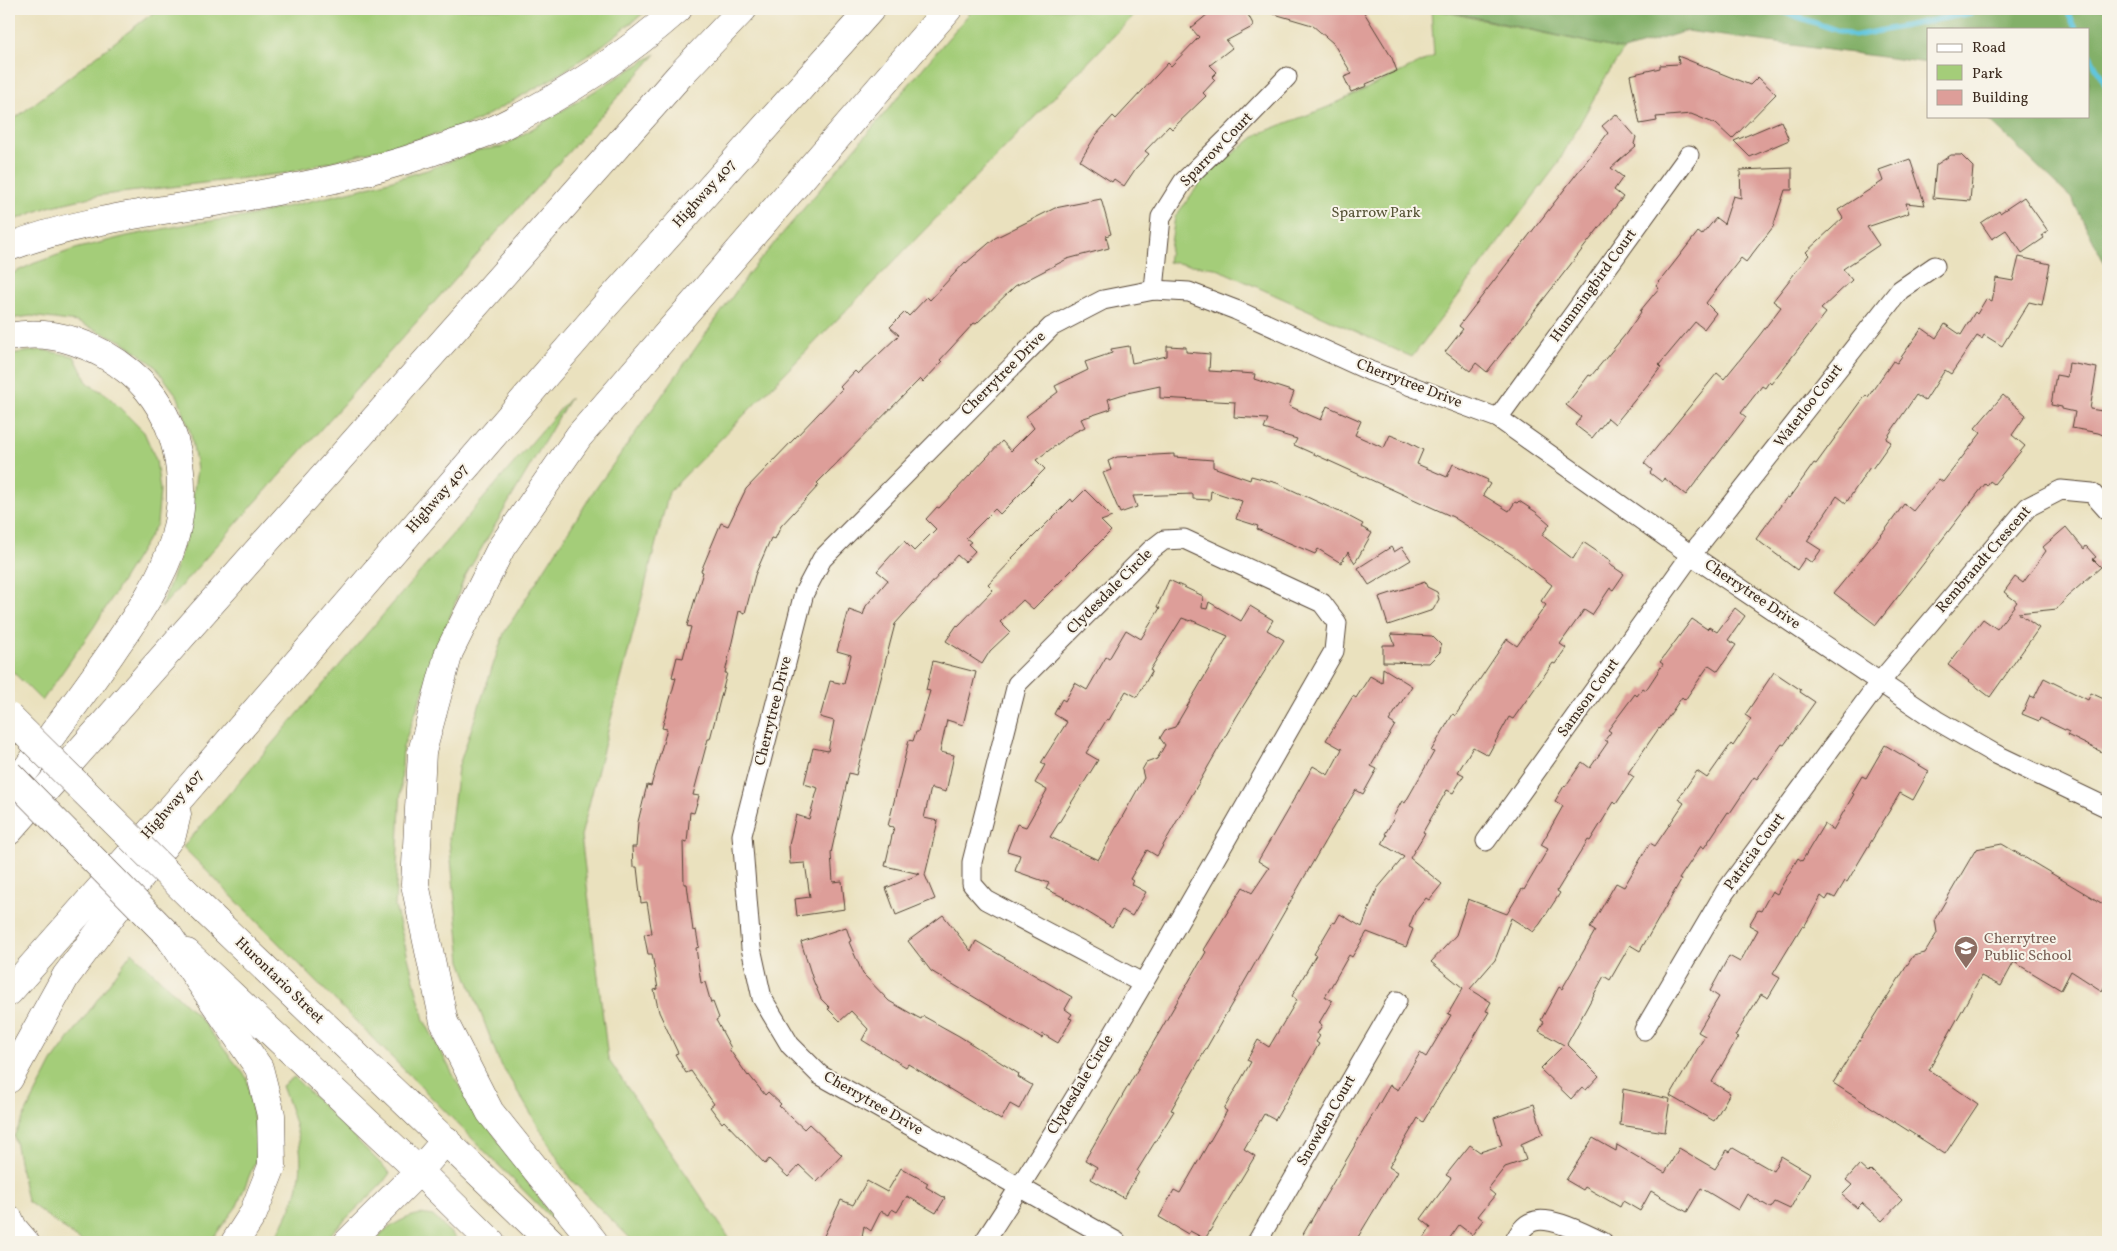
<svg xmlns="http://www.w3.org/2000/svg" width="2117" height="1251" font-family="Vollkorn,serif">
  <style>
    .green { fill: #a4cd79; stroke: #707c4c }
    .forest { fill: #83b069; stroke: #5f6d44 }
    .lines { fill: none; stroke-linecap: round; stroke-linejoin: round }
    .stream { stroke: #60c6de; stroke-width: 5.5 }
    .building { fill: #dd9e99; fill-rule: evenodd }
    .street-casing { stroke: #554536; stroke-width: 21 }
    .primary-casing { stroke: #554536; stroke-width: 29 }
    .highway-casing { stroke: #554536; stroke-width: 29 }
    .street { stroke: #fff; stroke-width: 19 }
    .primary { stroke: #fff; stroke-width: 28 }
    .highway { stroke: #fff; stroke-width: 28 }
    .primary-bridge-casing { stroke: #554536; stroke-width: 29; stroke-linecap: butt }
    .primary-bridge { stroke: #fff; stroke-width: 28 }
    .labels { text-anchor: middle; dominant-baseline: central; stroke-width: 4; stroke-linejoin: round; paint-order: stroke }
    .street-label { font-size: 15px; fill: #3b2a1e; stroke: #f7f3e8 }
    .park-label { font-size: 15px; fill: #555335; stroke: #f7f3e8 }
    .education-label { font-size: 15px; fill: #785e54; stroke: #f7f3e8; text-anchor: start }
  </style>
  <rect width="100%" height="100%" fill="#f7f3e8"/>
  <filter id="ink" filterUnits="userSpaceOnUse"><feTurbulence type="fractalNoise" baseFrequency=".02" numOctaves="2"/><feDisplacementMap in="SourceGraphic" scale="10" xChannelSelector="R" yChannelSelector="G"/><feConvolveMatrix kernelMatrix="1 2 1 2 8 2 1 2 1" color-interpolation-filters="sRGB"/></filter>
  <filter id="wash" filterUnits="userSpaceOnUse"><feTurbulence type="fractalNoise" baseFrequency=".0096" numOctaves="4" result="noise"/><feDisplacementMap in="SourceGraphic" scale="20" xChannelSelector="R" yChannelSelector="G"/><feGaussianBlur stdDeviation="1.12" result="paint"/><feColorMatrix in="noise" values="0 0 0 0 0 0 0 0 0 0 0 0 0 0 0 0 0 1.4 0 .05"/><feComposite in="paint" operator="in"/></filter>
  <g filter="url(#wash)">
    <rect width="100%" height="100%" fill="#eae1be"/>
    <g class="green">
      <path d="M158 9H649L599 48 555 77 475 122 438 134 287 173 95 196 48 207 9 222V123Z"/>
      <path d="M973 9H1140L669 492 581 836 608 1059 732 1242H634L570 1179 499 1061 461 961 449 839 458 768 504 633 592 494 749 273Z"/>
      <path d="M1431 9 1624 50 1605 78 1557 165 1412 357 1215 268 1168 262 1175 217 1206 175 1258 134 1328 107 1434 56Z"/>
      <path d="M656 54 161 608 187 536 197 469 191 434 178 397 154 365 122 341 77 322 31 316 9 319V275L35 263 75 249 127 236 194 223 244 217 361 189 427 170 479 150 502 147Z"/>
      <path d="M42 350 74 356 88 384 106 394 144 432 156 460 160 490 157 524 94 627 42 701 9 668V354Z"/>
      <path d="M570 398 464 578 403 747 395 906 424 1020 457 1082 558 1225 183 847Z"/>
      <path d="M132 952 198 1016 247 1078 259 1152 237 1206 210 1242H82L27 1201 14 1136 52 1062Z"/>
      <path d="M294 1077 390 1173 381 1185 322 1242H273C310 1179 307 1152 282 1086Z"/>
      <path d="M420 1214 433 1216 460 1242H384L378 1237C391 1225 403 1218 420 1214Z"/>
    </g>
    <path class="forest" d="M1437 9H2108V270L2072 199 1985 116H2088V29H1928V63L1686 31 1624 50Z"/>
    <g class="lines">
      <g class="stream">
        <path d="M1774 9 1854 36 1971 13 1977 9"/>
        <path d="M2066 9 2076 29"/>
        <path d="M2088 52 2108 90"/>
      </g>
    </g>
    <g id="blocks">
      <g class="building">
        <path d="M1214 9H1245L1254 26 1226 41 1232 48 1210 65 1217 72 1212 77 1215 80 1203 93 1206 96 1172 129 1169 126 1145 151 1149 154 1136 168 1124 186 1114 179 1112 182 1080 161 1096 135 1113 116 1116 119 1168 63 1171 66 1199 37 1191 28Z"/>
        <path d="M1271 9H1362L1392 58 1397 71 1366 84 1367 86 1351 92 1344 77 1352 74 1333 43 1312 25 1271 13Z"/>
        <path d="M1678 56 1750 85 1758 77 1776 94 1732 139 1716 124 1691 114 1656 117 1657 121 1640 124 1630 75 1660 68V65L1679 64Z"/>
        <path d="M1616 114 1636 137 1634 144 1636 146 1611 168 1623 177 1614 190 1623 197 1487 372 1476 363 1470 371 1445 352 1463 329 1459 326 1608 133 1602 126Z"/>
        <path d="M1781 121 1789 140 1750 157 1734 141Z"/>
        <path d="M1951 155H1961L1973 167 1970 201 1933 198 1936 165Z"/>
        <path d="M1910 159 1925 205 1906 203 1909 213 1867 227 1879 245 1843 269 1852 280 1821 309 1826 313 1771 384 1769 382 1765 388 1762 386 1741 413 1746 417 1686 495 1664 478 1662 482 1650 473 1652 470 1644 463 1717 373 1724 379 1759 336 1781 307 1773 301 1809 255 1806 252 1843 218 1838 210 1883 181 1879 170Z"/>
        <path d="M1792 168V190H1785L1773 227 1746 262 1741 258 1706 303 1716 313 1704 329 1695 322 1659 365 1661 367 1648 384 1615 424 1608 418 1592 438 1575 425 1581 417 1566 405 1589 375 1591 376 1625 335 1641 312 1640 311 1659 288 1656 286 1698 232 1702 235 1716 218 1724 224 1733 196 1741 198 1740 170Z"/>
        <path d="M2024 197 2048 231 2042 235 2044 238 2022 253 2006 230 1992 239 1981 223 1999 211 2000 213Z"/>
        <path d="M1101 199 1111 234 1106 236 1109 248 1067 259 1015 286 976 324 974 323 940 360 942 362 923 382 920 379 817 483 819 485 781 526 775 539 771 538 755 575 745 613 739 611 725 673H727L710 739H708L693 795 699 796 694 813 690 812 687 842 683 841 684 884H687L693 931 696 930 699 947 696 948 701 983 705 982 711 1003 713 1002 719 1018 716 1020 731 1048 729 1049 748 1076 749 1075 765 1095 768 1092 781 1104 779 1106 804 1129 809 1124 842 1155 817 1182 799 1165 788 1177 769 1159 765 1164 724 1121 722 1123 710 1107 714 1104 691 1071 686 1073 675 1054 678 1053 659 1012 654 990 658 989 652 954H648L644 934 652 933 647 902 641 903 637 867H633L632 847H636L638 822 647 785 651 786 667 729 662 728 676 678 672 677 677 657 683 658 691 627 687 626 703 572 701 571 721 523 728 526 746 489 842 389 840 387 855 371 858 374 899 335 890 327 905 312 909 316 927 297 930 300 965 262 966 263 995 238 1055 208Z"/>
        <path d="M2019 257 2050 264 2042 305 2029 302 2002 346 1984 335 1982 339 1977 336 1951 374 1945 370 1925 401 1916 395 1886 439 1891 442 1872 469 1870 467 1846 503 1837 496 1807 541 1821 550 1812 563 1805 558 1797 570 1756 539 1787 497 1789 498 1814 463 1816 464 1866 395 1868 397 1893 361 1897 363 1922 328 1936 338 1945 324 1961 335 1975 312 1977 314 1986 299 1992 302 1996 278 2013 281Z"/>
        <path d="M1129 346 1132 363 1167 356V346L1186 347V352L1210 354 1209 371 1255 374 1254 379 1294 392 1289 406 1321 420 1327 406 1361 421 1355 435 1384 448 1390 435 1406 441 1423 450 1417 464 1447 477 1453 464 1488 480 1487 482 1490 484 1483 495 1509 511 1515 502 1517 503 1519 501 1536 512 1550 524 1542 535 1573 559 1583 542 1611 561 1609 564 1624 574 1613 590 1610 588 1592 615 1584 610 1560 644 1566 648 1555 664 1553 663 1513 719 1509 717 1488 755 1473 747 1458 772 1464 775 1453 793 1447 790 1423 832 1425 833 1410 858 1442 884 1429 900 1426 898 1415 912 1409 927 1413 929 1406 947 1367 932 1352 957 1349 955 1325 997 1332 1001 1319 1023 1322 1025 1317 1034 1320 1036 1316 1042 1319 1044 1275 1120 1264 1114 1244 1149 1255 1156 1205 1239 1190 1231 1188 1234 1159 1217 1174 1190 1180 1193 1227 1111 1224 1109 1251 1062 1247 1060 1258 1040 1269 1047 1297 1000 1292 996 1316 955 1314 954 1333 922 1335 923 1340 914 1362 927 1377 889 1404 857 1382 844 1387 835 1385 834 1394 818 1393 817 1402 801 1405 803 1434 752 1431 751 1453 714 1455 716 1507 639 1517 646 1546 605 1541 601 1552 585 1513 555 1453 517 1294 445 1297 439 1264 429 1268 419 1234 417 1235 402 1160 398V386L1127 393 1108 399 1111 409 1081 419 1085 427 1071 434 1036 460 1045 469 1000 514 995 509 966 538 971 542 968 544 975 551 965 562 957 555 895 624 856 775 849 773 831 853 833 882 842 881 845 909 797 916 795 899 810 897 805 863 790 864 789 845 796 815 809 819 818 788 804 784 813 748 828 751 834 721 820 717 830 681 844 684 851 655 837 651 849 610 863 615 866 606 888 580 877 571 904 541 914 551 936 529 926 519 937 507 939 508 1002 441 1011 451 1034 428 1026 416 1058 392 1055 386 1088 370 1085 362 1112 353 1111 349Z"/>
        <path d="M2069 363 2097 368 2090 409 2108 412V437L2098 433 2072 428 2075 412 2062 409V407L2051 405 2056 375 2067 377Z"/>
        <path d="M2003 395 2026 415 2012 435 2025 446 1994 484 1990 481 1987 486 1985 484 1876 625 1834 593 1886 529 1904 504 1913 511 1939 479 1943 482 1981 433 1975 428Z"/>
        <path d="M1174 454V457L1213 460V467L1250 480 1251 476 1277 483 1348 516 1363 524 1361 527 1372 533 1355 563 1348 552 1341 563 1318 549 1315 554 1257 529 1258 526 1236 519 1242 501 1211 491 1210 500 1193 499V494L1133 496 1137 507 1120 513 1103 473 1111 470 1108 461 1117 457Z"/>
        <path d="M1085 490 1112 517 1101 521 1111 531 1033 609 1023 600 1000 622 1010 632 990 651 982 664 946 641 957 625 958 626 993 590 988 585 1013 559 1012 558 1071 499 1073 502Z"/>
        <path d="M2066 527 2084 549 2086 546 2096 557 2093 559 2101 567 2067 597 2057 609 2018 613 2039 628 1990 697 1948 665 1983 619 1997 629 2017 602 2004 592 2015 577 2023 583 2046 551 2043 547Z"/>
        <path d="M1391 547 1394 552 1402 547 1411 560 1369 585 1358 568Z"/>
        <path d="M1169 580 1203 596 1202 608 1207 609 1209 602 1241 621 1250 606 1273 620 1267 630 1284 640 1237 716 1157 856 1147 850 1130 879 1133 881 1131 884 1146 892 1132 916 1122 910 1112 927 1061 896 1046 889 1049 883 1015 871 1020 855 1007 851 1017 824 1026 827 1047 790 1035 783 1045 765 1041 763 1067 722 1054 714 1062 699 1065 701 1075 683 1087 690 1106 657 1109 659 1126 630 1141 639 1160 608 1157 607ZM1182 618 1190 621 1191 620 1228 636 1175 727 1165 730 1160 738 1165 745 1157 759 1146 763 1142 770 1144 778 1098 860 1050 837 1098 760 1086 753 1107 719 1109 720 1126 691 1137 697 1152 671 1150 670Z"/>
        <path d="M1425 582 1427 587 1437 592 1439 599 1433 610 1388 625 1379 597Z"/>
        <path d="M1735 608 1745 616 1728 640 1736 645 1718 671 1709 665 1685 700 1682 697 1660 729 1659 728 1628 773 1634 777 1616 804 1614 802 1590 841 1588 840 1557 891 1560 893 1540 924 1533 932 1511 918 1495 960 1470 989 1491 1002 1486 1011 1489 1012 1423 1122 1418 1118 1389 1167 1397 1172 1355 1242H1313L1302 1236 1390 1085 1398 1090 1420 1053 1426 1057 1451 1015 1448 1014 1463 988 1431 962 1456 935 1468 899 1507 914 1522 889 1524 890 1548 849 1541 845 1563 806 1555 801 1564 786 1565 787 1582 762 1590 768 1608 742 1605 740 1611 732 1608 730 1635 694 1637 696 1643 688 1646 690 1663 664 1660 662 1692 619 1707 629 1709 627 1717 632Z"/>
        <path d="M1391 634 1432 636 1441 645 1440 652 1429 663 1383 662V645H1395Z"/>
        <path d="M933 661 976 672 963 725 947 720 940 752 954 755 946 792 931 788 924 818 938 821 925 875 935 899 896 915 886 888 920 874 885 866 894 827 888 826 909 740 913 741 916 732H918L930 691 926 690Z"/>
        <path d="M1383 668 1412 686 1389 721 1395 725 1371 766 1377 769 1363 794 1356 790 1329 834 1171 1110 1174 1111 1137 1171 1139 1172 1124 1198 1091 1179 1097 1167 1085 1160 1206 952 1204 950 1243 887 1252 893 1269 868 1258 861 1313 766 1328 775 1342 749 1326 740 1336 724 1353 696 1356 698 1370 676 1382 683Z"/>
        <path d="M1774 672 1801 690 1800 692 1815 702 1784 745 1782 744 1757 779 1754 777 1730 813 1728 812 1704 848 1701 846 1679 879 1681 880 1640 951 1630 945 1610 980 1604 976 1567 1044 1599 1076 1586 1090 1582 1087 1571 1099 1540 1069 1564 1045 1539 1031 1544 1022 1541 1020 1559 987 1562 989 1595 931 1590 928 1616 883 1624 887 1650 843 1655 846 1684 803 1678 799 1697 771 1707 778 1731 744 1733 746 1751 719 1745 715Z"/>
        <path d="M2044 678 2088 700 2091 693 2108 701V755L2067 735 2069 732 2040 718 2039 721 2022 714 2030 696 2034 698Z"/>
        <path d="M1885 745 1929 771 1913 800 1900 793 1847 882 1845 881 1835 898 1829 895 1826 900 1821 896 1804 927 1802 926 1773 974 1780 978 1768 998 1761 994 1735 1036 1738 1037 1712 1082 1730 1093 1714 1121 1670 1096 1705 1036 1698 1032 1719 997 1710 991 1729 956 1740 962 1758 930 1749 925 1758 910 1761 911 1772 891 1777 894 1798 858 1802 861 1824 824 1833 830 1854 794 1852 793 1862 776 1866 778Z"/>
        <path d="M2002 844 2108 907V980L2102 991 2071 971 2061 990 2014 962 2001 986 1981 976 1929 1070 1978 1104 1945 1154 1833 1083 1913 956 1925 953 1937 933 1935 919 1976 849Z"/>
        <path d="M943 915 971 951 976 941 1072 997 1065 1009 1072 1014 1069 1018 1072 1019 1058 1043 1043 1034 1042 1038 931 971 908 941Z"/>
        <path d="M846 927 851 941 849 942 863 974 889 1001 917 1017 921 1019 923 1016 959 1036 1019 1074 1018 1077 1032 1085 1019 1109 1010 1104 1001 1120 908 1064 906 1067 862 1040 868 1029 851 1011 840 1021 828 1009 830 1008 821 999 813 980 801 942Z"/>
        <path d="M1623 1089 1670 1099 1665 1132 1620 1125Z"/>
        <path d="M1534 1104 1543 1134 1521 1144 1526 1160 1505 1167 1488 1189 1495 1195 1478 1216 1483 1220 1472 1235 1459 1225 1447 1242H1422L1431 1227 1421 1219 1451 1178 1446 1175 1470 1145 1480 1152 1502 1145 1494 1118Z"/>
        <path d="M1593 1138 1616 1151 1617 1145 1665 1173 1679 1148 1715 1169 1727 1150 1730 1152 1733 1148 1773 1171 1781 1156 1810 1173 1790 1209 1775 1202 1771 1208 1747 1194 1738 1210 1701 1188 1687 1212 1651 1191 1640 1211 1623 1201 1620 1207 1585 1187 1583 1190 1566 1180Z"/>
        <path d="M1859 1165 1868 1173 1871 1170 1902 1200 1882 1221 1862 1203 1857 1208 1842 1195 1852 1185 1846 1180Z"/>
        <path d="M901 1168 928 1183 926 1187 945 1198 936 1213 907 1196 897 1212 892 1209 889 1215 881 1211 871 1231 864 1226 861 1242H821L841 1200 853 1205 867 1181 887 1192Z"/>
      </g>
    </g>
  </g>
  <g filter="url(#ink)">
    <use href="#blocks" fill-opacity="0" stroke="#554536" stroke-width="1"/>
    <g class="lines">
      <defs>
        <g id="street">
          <path d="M1154 290 1161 217 1183 182 1233 133 1287 77"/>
          <path d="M1498 418 1689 155"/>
          <path d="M1486 841 1691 555 1900 290 1935 266"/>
          <path d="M1644 1030 1725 892 1879 683 2028 507 2061 490 2092 493 2108 511"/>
          <path d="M984 1242C1109 1051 1220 849 1334 651L1337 623 1322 603 1184 539 1164 540 1151 550 1017 684 972 862V884L986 900 1142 983"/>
          <path d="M1117 1242 820 1075 790 1045 762 998 751 948 742 835 804 593 822 559 1051 327 1103 300 1154 290 1189 292 1236 310 1370 371 1498 418 1691 555 1936 720 1995 754 2108 808"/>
          <path d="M1257 1242 1397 1001"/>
          <path d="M1514 1242C1518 1235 1523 1225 1532 1222 1549 1214 1587 1235 1603 1242"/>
        </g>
        <g id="primary">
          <path d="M197 903 551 1242"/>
          <path d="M187 953 419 1171 491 1242"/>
        </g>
        <g id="highway">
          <path d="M9 247C84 218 165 211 245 197 317 184 388 169 456 143 472 138 488 133 502 126 565 95 626 55 678 9"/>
          <path d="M9 337C54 328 97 345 131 373 179 413 190 482 174 540 162 581 136 617 112 652 79 700 44 746 9 792"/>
          <path d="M9 831 680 75 743 9"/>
          <path d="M168 935 259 1068 271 1115 272 1166 253 1214 235 1242"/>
          <path d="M9 992 181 797 605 306 871 9"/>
          <path d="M9 1079 66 976 172 835 177 814"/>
          <path d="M9 1219 13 1228 25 1242"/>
          <path d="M348 1242 419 1171 446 1140"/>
          <path d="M594 1242 490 1112 444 1022 415 884 422 752 449 652 501 548 579 436 948 9"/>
        </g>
      </defs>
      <use href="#street" class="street-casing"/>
      <use href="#primary" class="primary-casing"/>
      <use href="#highway" class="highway-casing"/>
      <use href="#street" class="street"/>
      <use href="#primary" class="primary"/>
      <use href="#highway" class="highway"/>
      <defs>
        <g id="primary-bridge">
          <path d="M9 717 197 903"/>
          <path d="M9 774 168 935"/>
        </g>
      </defs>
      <use href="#primary-bridge" class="primary-bridge-casing"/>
      <use href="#primary-bridge" class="primary-bridge"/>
    </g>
  </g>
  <defs>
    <symbol id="school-pin" viewBox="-11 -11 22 30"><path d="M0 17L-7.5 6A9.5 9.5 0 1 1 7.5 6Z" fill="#8d6e63" stroke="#f7f3e8"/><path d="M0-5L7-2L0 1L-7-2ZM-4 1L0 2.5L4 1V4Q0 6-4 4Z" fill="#fff"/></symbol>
  </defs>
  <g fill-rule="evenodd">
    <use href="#school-pin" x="1952" y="934" width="28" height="38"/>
  </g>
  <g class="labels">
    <g class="street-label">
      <text transform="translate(1217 150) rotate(-46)">Sparrow Court</text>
      <text transform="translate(705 194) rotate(-48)">Highway 407</text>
      <text transform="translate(1594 286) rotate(-54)">Hummingbird Court</text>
      <text transform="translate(1004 374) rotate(-45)">Cherrytree Drive</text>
      <text transform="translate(1409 384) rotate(21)">Cherrytree Drive</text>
      <text transform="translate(1809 406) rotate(-52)">Waterloo Court</text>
      <text transform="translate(438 499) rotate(-49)">Highway 407</text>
      <text transform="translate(1984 560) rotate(-49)">Rembrandt Crescent</text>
      <text transform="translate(1110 592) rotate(-45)">Clydesdale Circle</text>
      <text transform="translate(1752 595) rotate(34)">Cherrytree Drive</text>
      <text transform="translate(1589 698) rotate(-54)">Samson Court</text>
      <text transform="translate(774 711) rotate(-76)">Cherrytree Drive</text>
      <text transform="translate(173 805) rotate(-49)">Highway 407</text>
      <text transform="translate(1755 852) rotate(-54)">Patricia Court</text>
      <text transform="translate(279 981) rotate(44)">Hurontario Street</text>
      <text transform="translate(1081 1085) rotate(-59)">Clydesdale Circle</text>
      <text transform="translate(873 1104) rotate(30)">Cherrytree Drive</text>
      <text transform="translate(1327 1121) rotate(-60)">Snowden Court</text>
    </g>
    <g class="park-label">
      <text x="1376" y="213">Sparrow Park</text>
    </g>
    <g class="education-label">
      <text x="1984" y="939">Cherrytree<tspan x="1984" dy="17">Public School</tspan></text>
    </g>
  </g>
  <rect width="2117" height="1251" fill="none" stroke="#f7f3e8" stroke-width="30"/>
  <rect x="1927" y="28" width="162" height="90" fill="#f7f3e8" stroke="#aca397"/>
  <rect x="1937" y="44" width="25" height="8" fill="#ffffff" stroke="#aca397"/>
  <text x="1972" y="52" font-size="15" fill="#3b2a1e">Road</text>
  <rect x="1937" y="65" width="25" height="15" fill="#a4cd79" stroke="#aca397"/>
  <text x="1972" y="78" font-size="15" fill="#3b2a1e">Park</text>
  <rect x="1937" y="90" width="25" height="15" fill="#dd9e99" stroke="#aca397"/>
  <text x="1972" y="102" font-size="15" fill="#3b2a1e">Building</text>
</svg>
